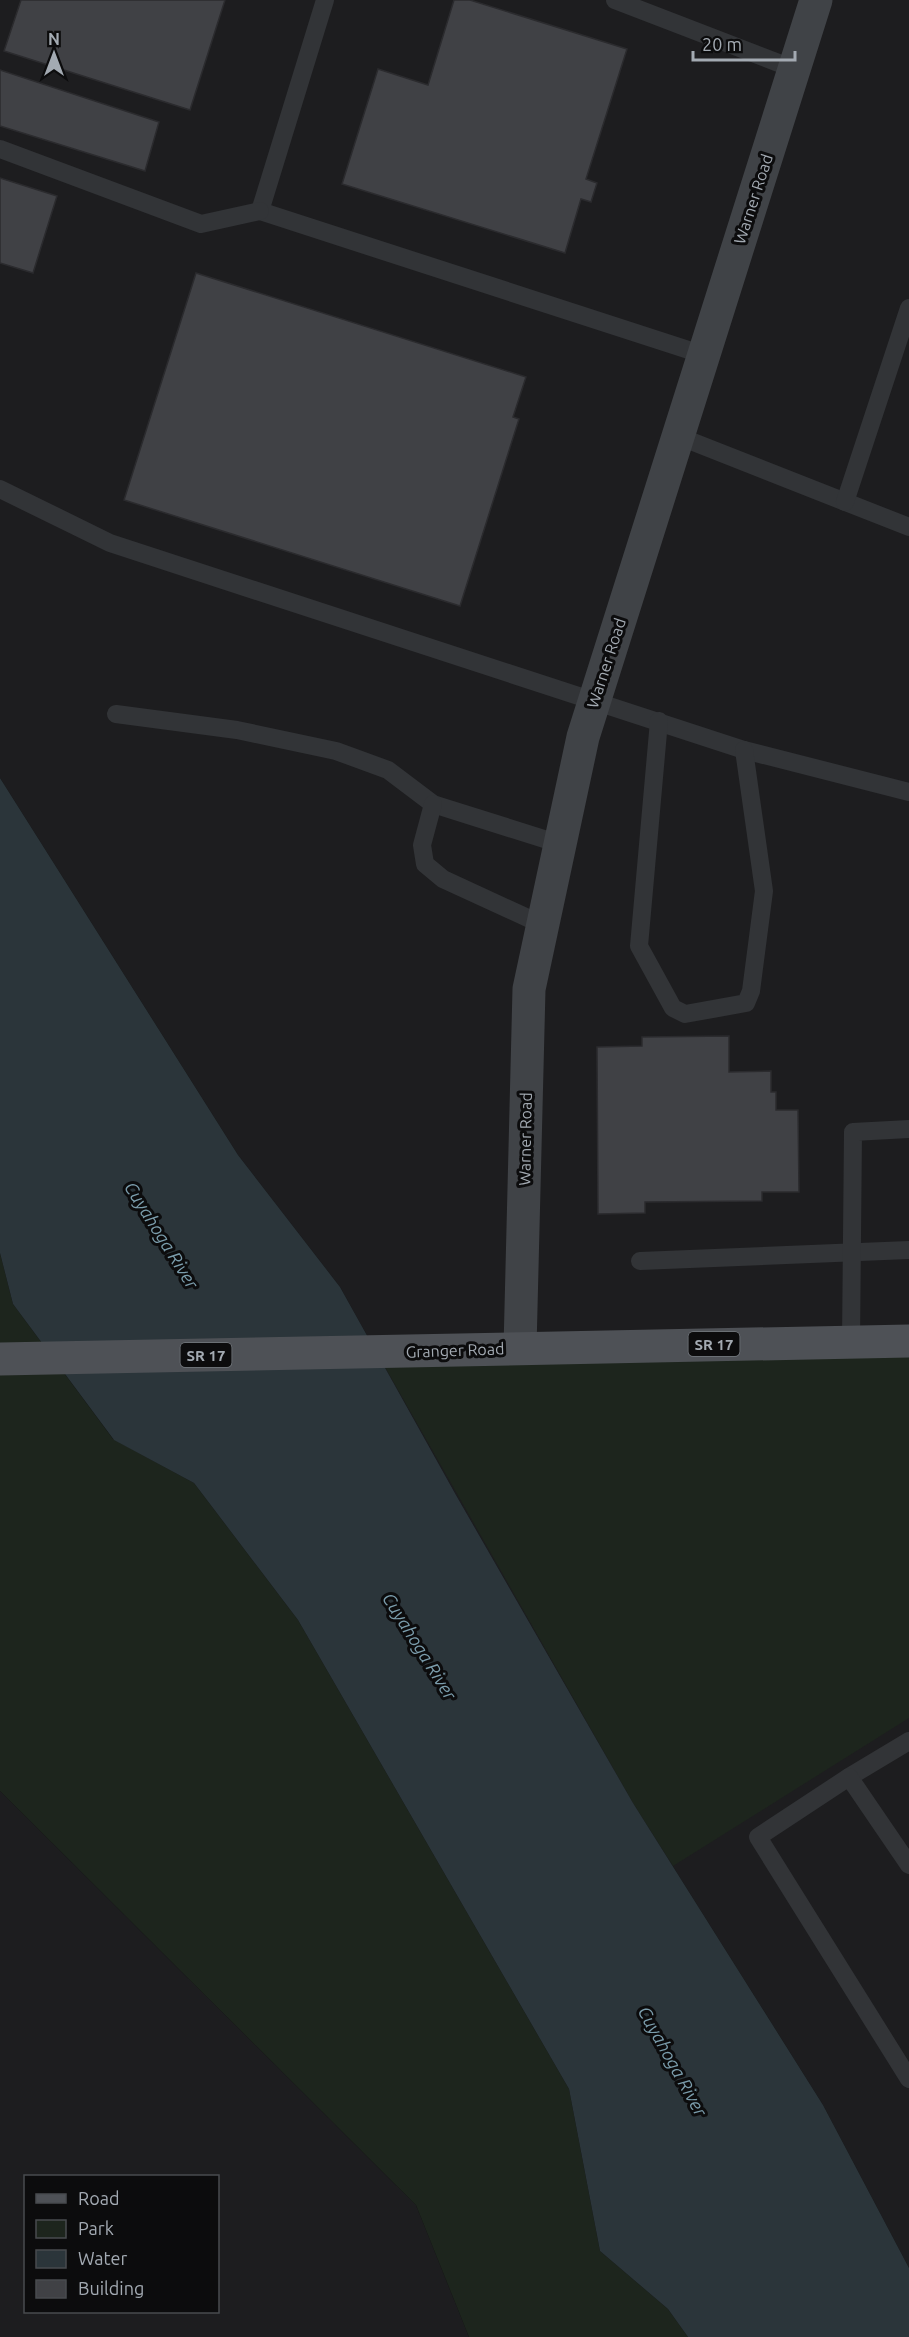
<svg xmlns="http://www.w3.org/2000/svg" width="909" height="2337" font-family="Ubuntu,sans-serif">
  <style>
    .built { fill: #1d1d1f; fill-rule: evenodd }
    .green { fill: #1d251d }
    .water { fill: #2b353a }
    .building { fill: #404145; stroke: #2b2b2e; stroke-width: 1.5 }
    .lines { fill: none; stroke-linecap: round; stroke-linejoin: round }
    .lane { stroke: #323437; stroke-width: 18 }
    .secondary { stroke: #404347; stroke-width: 33 }
    .primary { stroke: #4e5156; stroke-width: 33 }
    .labels { text-anchor: middle; dominant-baseline: central; stroke-width: 6; stroke-linejoin: round; paint-order: stroke }
    .shield { fill: #0c0c0d; stroke: #767b80; stroke-width: 1.5 }
    .shield-label { font-size: 15px; font-weight: bold; fill: #a3aab2 }
    .street-label { font-size: 16px; fill: #a3aab2; stroke: #0c0c0d }
    .water-label { font-size: 18px; font-style: italic; fill: #7b9dac; stroke: #0c0c0d }
  </style>
  <rect width="100%" height="100%" fill="#111112"/>
  <g class="built">
    <path d="M0 0H909V2268L823 2105 633 1803 456 1495 340 1287 238 1155 0 778Z"/>
    <path d="M0 1791 416 2205 469 2337H0ZM26 2176H218V2312H26Z"/>
  </g>
  <g class="green">
    <path d="M0 1253 13 1304 113 1439 194 1483 298 1620 569 2089 600 2251 668 2309 688 2337H469L416 2205 0 1791Z"/>
    <path d="M909 1341V1718L673 1866 633 1803 377 1353Z"/>
  </g>
  <path class="water" d="M0 778 238 1155 340 1287 456 1495 633 1803 823 2105 909 2268V2337H688L668 2309 600 2251 569 2089 298 1620 194 1483 114 1440 13 1304 0 1253Z"/>
  <g class="building">
    <path d="M21 0H225L190 110 4 51Z"/>
    <path d="M454 0H470L627 49 586 179 597 183 591 202 581 199 565 253 342 184 378 69 428 85Z"/>
    <path d="M0 70 159 122 145 171 0 126Z"/>
    <path d="M0 178 57 196 33 273 0 263Z"/>
    <path d="M196 273 526 377 513 417 519 419 460 606 124 500Z"/>
    <path d="M729 1036V1072L771 1071V1092H776V1110H798L799 1192H762V1201L645 1202V1213L598 1214 597 1047 642 1046V1037Z"/>
  </g>
  <g class="lines">
    <g class="lane">
      <path d="M325 0 260 211 704 355"/>
      <path d="M615 0 794 69"/>
      <path d="M0 149 201 224 260 211"/>
      <path d="M678 436 909 527"/>
      <path d="M0 489 110 543 744 750 909 792"/>
      <path d="M845 502 909 308"/>
      <path d="M116 714 237 730 336 751 388 770 433 804 560 844"/>
      <path d="M659 721 639 946 673 1008 685 1014 746 1003 751 991 764 891 744 750"/>
      <path d="M433 804 422 845 425 864 443 879 543 925"/>
      <path d="M640 1261 909 1250"/>
      <path d="M851 1342 853 1132 909 1129"/>
      <path d="M849 1777 909 1741"/>
      <path d="M909 1865 849 1777 758 1837 909 2079"/>
    </g>
    <path class="secondary" d="M520 1348 529 989 583 737 816 0"/>
    <path class="primary" d="M0 1359 909 1341"/>
  </g>
  <g class="labels">
    <g class="shield">
      <rect x="688.5" y="1332" width="51" height="24" rx="4.5"/>
      <rect x="180.5" y="1343" width="51" height="24" rx="4.5"/>
    </g>
    <g class="shield-label">
      <text x="714" y="1344">SR 17</text>
      <text x="206" y="1355">SR 17</text>
    </g>
    <g class="street-label">
      <text transform="translate(753 199) rotate(-72)">Warner Road</text>
      <text transform="translate(606 663) rotate(-72)">Warner Road</text>
      <text transform="translate(525 1139) rotate(-89)">Warner Road</text>
      <text transform="translate(455 1350) rotate(-2)">Granger Road</text>
    </g>
    <g class="water-label">
      <text transform="translate(162 1235) rotate(58)">Cuyahoga River</text>
      <text transform="translate(420 1646) rotate(58)">Cuyahoga River</text>
      <text transform="translate(673 2061) rotate(61)">Cuyahoga River</text>
    </g>
  </g>
  <rect x="24" y="2175" width="195" height="138" fill="#0c0c0d" stroke="#484b4f" stroke-width="1.5"/>
  <rect x="36" y="2194" width="30" height="9" fill="#4e5156" stroke="#484b4f" stroke-width="1.5"/>
  <text x="78" y="2205" font-size="18" fill="#a3aab2">Road</text>
  <rect x="36" y="2220" width="30" height="18" fill="#1d251d" stroke="#484b4f" stroke-width="1.5"/>
  <text x="78" y="2235" font-size="18" fill="#a3aab2">Park</text>
  <rect x="36" y="2250" width="30" height="18" fill="#2b353a" stroke="#484b4f" stroke-width="1.5"/>
  <text x="78" y="2265" font-size="18" fill="#a3aab2">Water</text>
  <rect x="36" y="2280" width="30" height="18" fill="#404145" stroke="#484b4f" stroke-width="1.5"/>
  <text x="78" y="2295" font-size="18" fill="#a3aab2">Building</text>
  <g transform="translate(54 54)" stroke="#0c0c0d" stroke-width="4.5" paint-order="stroke">
  <path d="M0-4.5L10 22L0 15L-10 22Z" fill="#a3aab2"/>
  <text y="-9" font-size="16" font-weight="bold" text-anchor="middle" fill="#a3aab2">N</text>
  </g>
  <path d="M693 51v9h102v-9" fill="none" stroke="#a3aab2" stroke-width="3"/>
  <text x="702" y="51" font-size="18" fill="#a3aab2" stroke="#0c0c0d" stroke-width="4.5" paint-order="stroke">20 m</text>
</svg>
